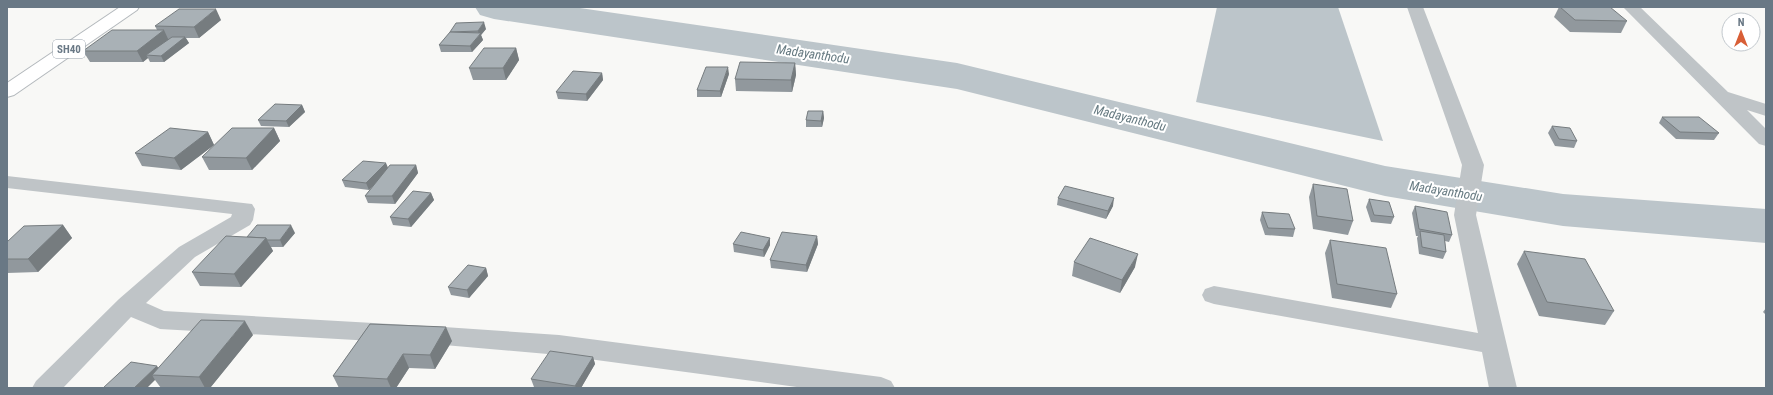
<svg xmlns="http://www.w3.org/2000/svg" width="1773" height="395" font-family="'Roboto Condensed',sans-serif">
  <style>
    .water { fill: #bcc5ca }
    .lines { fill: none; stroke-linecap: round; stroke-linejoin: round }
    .river { fill: #bcc5ca; fill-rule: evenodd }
    .primary-casing { stroke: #b3b8bc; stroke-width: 2 }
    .street { fill: #bfc4c7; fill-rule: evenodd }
    .primary { fill: #fff; fill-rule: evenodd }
    .wall { fill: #91989d }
    .shaded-wall { fill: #767c7f }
    .building { fill: #a9b1b6; stroke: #767c7f }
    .labels { text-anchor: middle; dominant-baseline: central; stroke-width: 4; stroke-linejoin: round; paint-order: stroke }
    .shield { fill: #fff; stroke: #96a0aa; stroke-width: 1 }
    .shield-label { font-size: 11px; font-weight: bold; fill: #697885 }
    .water-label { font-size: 13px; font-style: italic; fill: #657980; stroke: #fff }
  </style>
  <rect width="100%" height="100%" fill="#f8f8f6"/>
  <path class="water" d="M1217 7H1338L1383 141 1196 102Z"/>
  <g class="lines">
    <path class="river" d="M475 7H573L957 63 1385 166 1563 194 1766 209V243L1563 226 1385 196 957 89 494 19 480 15Z"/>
    <defs>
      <path id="primary" d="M120 7H139L137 10 14 95 7 97V83Z"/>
    </defs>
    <use href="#primary" class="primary-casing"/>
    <g class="street">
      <path d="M1407 7H1423L1484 165 1476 215 1517 388H1489L1482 352 1214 304 1205 301 1202 295 1205 289 1214 286 1478 333 1454 215 1462 165Z"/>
      <path d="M1623 7H1640L1728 92 1766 104V116L1747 110 1766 129V146L1759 144Z"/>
      <path d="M7 176 252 204 255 209 253 220 250 225 195 257 146 303 164 311 444 327 559 335 881 377 891 381 895 388H804L559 355 444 345 160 329 131 317 63 388H32L36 381 119 299 179 247 231 217 232 214 7 188Z"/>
    </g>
    <use href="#primary" class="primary"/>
  </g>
  <g class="wall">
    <path d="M1559 7H1595L1627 21 1621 33 1570 32 1554 17Z"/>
    <path d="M221 20 199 38H186L189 43 164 62H150L148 58 143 62H90L83 51 157 30 155 26Z"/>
    <path d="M486 29 481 35 483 40 472 52H441L439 45 450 33V32Z"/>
    <path d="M516 48 519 60 506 80H473L469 68Z"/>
    <path d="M795 63 796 75 792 92 736 91 735 79Z"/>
    <path d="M602 73 603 80 587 101 558 99 556 92Z"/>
    <path d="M729 74 721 97H697V90Z"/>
    <path d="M302 105 305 112 289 127 261 126 258 120Z"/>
    <path d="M823 111 824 118 822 127H806V120Z"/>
    <path d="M1662 117 1719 133 1714 140 1676 139 1659 123Z"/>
    <path d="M1552 126 1577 141 1574 148 1555 146 1548 133Z"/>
    <path d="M274 128 280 141 252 170H209L202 157Z"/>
    <path d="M208 132 214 145 181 170 142 166 135 153Z"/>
    <path d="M416 165 418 173 395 204 368 203 365 196 373 186 369 190 345 187 342 180 388 168Z"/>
    <path d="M1313 184 1353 221 1348 235 1313 229 1309 197Z"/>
    <path d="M431 193 434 200 411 227 393 225 390 217Z"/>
    <path d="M1058 198 1113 206 1106 219 1057 205Z"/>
    <path d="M1369 199 1394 217 1391 224 1371 222 1366 207Z"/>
    <path d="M1415 206 1452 235 1449 242 1445 241 1446 252 1443 259 1419 254 1417 238 1418 236H1416L1412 213Z"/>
    <path d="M1262 212 1295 229 1293 237 1265 235 1260 220Z"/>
    <path d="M63 225 72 238 38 272 7 273V242Z"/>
    <path d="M295 233 283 247H271L273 251 241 287 200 286 192 272 247 237Z"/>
    <path d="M817 236 818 244 807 272 771 268 770 260Z"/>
    <path d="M770 238V245L764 257 734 252 733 244Z"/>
    <path d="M1330 240 1397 294 1391 308 1332 298 1325 253Z"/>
    <path d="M1524 251 1614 311 1605 325 1539 316 1517 264Z"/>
    <path d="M1074 262 1135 267 1120 293 1072 276Z"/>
    <path d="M486 268 488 276 469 298 451 295 448 287Z"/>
    <path d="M1766 308V315L1763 312Z"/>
    <path d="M370 324 452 341 435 369 409 368 396 388H339L333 376Z"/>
    <path d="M253 335 210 388H161L155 380 103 388 157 366 158 369Z"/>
    <path d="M593 357 595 364 581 388H540L534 387 531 379Z"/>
  </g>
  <g class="shaded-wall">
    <path d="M216 9 221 20 199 38 194 27Z"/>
    <path d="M484 22 486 29 481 35 483 40 472 52 470 46 479 36 478 31Z"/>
    <path d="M164 30 169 41 146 55 148 58 143 62 137 51Z"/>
    <path d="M185 37 189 43 164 62 161 56Z"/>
    <path d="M516 48 519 60 506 80 503 68Z"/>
    <path d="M795 63 796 75 792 92 791 80Z"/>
    <path d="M728 67 729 74 721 97 720 91Z"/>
    <path d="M602 73 603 80 587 101 586 94Z"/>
    <path d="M302 105 305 112 289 127 286 121Z"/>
    <path d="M823 111 824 118 822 127 821 121Z"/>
    <path d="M274 128 280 141 252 170 246 158Z"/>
    <path d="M208 132 214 145 181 170 174 158Z"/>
    <path d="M386 163 389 170 369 190 366 183Z"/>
    <path d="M416 165 418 173 395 204 392 196Z"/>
    <path d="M431 193 434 200 411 227 408 219Z"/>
    <path d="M1114 198 1113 206 1106 219 1108 211Z"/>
    <path d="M63 225 72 238 38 272 28 259Z"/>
    <path d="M291 225 295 233 283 247 280 240Z"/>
    <path d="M817 236 818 244 807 272 806 265Z"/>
    <path d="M266 238 273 251 241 287 234 274Z"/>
    <path d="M770 238V245L764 257 763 250Z"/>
    <path d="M1138 254 1135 267 1120 293 1122 280Z"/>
    <path d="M486 268 488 276 469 298 467 290Z"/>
    <path d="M245 321 253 335 210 388H205L199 377Z"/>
    <path d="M446 327 452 341 435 369 430 355Z"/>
    <path d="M403 354 409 368 396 388H391L387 379Z"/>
    <path d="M593 357 595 364 581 388H576L575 386Z"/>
    <path d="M157 366 162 374 152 375 155 380 147 388H134Z"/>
  </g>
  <g class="building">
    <path d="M1560 7H1610L1627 21 1575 20Z"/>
    <path d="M179 9H216L194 27 155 26Z"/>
    <path d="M484 22 478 31 450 32 456 23Z"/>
    <path d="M112 30H164L137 51H83Z"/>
    <path d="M450 32 481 33 470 46 439 45Z"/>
    <path d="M172 37H185L161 56 146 55Z"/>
    <path d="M484 48H516L503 68H469Z"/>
    <path d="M740 62 795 63 791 80 735 79Z"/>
    <path d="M706 67H728L720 91 697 90Z"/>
    <path d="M573 71 602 73 586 94 556 92Z"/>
    <path d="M275 104 302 105 286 121 258 120Z"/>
    <path d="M808 111H823L821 121 806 120Z"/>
    <path d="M1662 117H1699L1719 133 1680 132Z"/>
    <path d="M1552 126 1570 128 1577 141 1559 139Z"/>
    <path d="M170 128 208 132 174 158 135 153Z"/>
    <path d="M232 128H274L246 158 202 157Z"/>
    <path d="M363 161 386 163 366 183 342 180Z"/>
    <path d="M390 165H416L392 196H365Z"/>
    <path d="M1313 184 1347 189 1353 221 1317 216Z"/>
    <path d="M1065 186 1114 198 1108 211 1058 198Z"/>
    <path d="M413 191 431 193 408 219 390 217Z"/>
    <path d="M1369 199 1389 202 1394 217 1374 215Z"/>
    <path d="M1415 206 1447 212 1452 235 1419 229Z"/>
    <path d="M1262 212 1289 214 1295 229 1268 228Z"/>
    <path d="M63 225 28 259H7V242L24 226Z"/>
    <path d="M257 225H291L280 240H267L266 238 247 237Z"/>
    <path d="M1420 231 1444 235 1446 252 1422 247Z"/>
    <path d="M741 232 770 238 763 250 733 244Z"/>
    <path d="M782 232 817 236 806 265 770 260Z"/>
    <path d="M226 236 266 238 234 274 192 272Z"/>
    <path d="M1090 238 1138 254 1122 280 1074 262Z"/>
    <path d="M1330 240 1386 248 1397 294 1337 284Z"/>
    <path d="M1524 251 1585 259 1614 311 1547 302Z"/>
    <path d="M468 265 486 268 467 290 448 287Z"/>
    <path d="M201 320 245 321 199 377 152 375Z"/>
    <path d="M370 324 446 327 430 355 403 354 387 379 333 376Z"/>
    <path d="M550 351 593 357 575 386 531 379Z"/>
    <path d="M131 362 157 366 134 388H103Z"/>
  </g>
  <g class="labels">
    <rect class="shield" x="53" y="40" width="32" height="18" rx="3"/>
    <g class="shield-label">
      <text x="69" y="49">SH40</text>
    </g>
    <g class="water-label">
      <text transform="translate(813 54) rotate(8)">Madayanthodu</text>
      <text transform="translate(1130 118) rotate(14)">Madayanthodu</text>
      <text transform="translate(1446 191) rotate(9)">Madayanthodu</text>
    </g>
  </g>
  <rect width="1773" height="395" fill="none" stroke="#697885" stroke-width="16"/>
  <g transform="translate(1741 32)"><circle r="19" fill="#ffffff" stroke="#c3c9ce"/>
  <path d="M0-3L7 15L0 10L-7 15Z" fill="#d85e36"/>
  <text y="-6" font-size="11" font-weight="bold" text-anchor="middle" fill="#697885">N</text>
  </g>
</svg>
